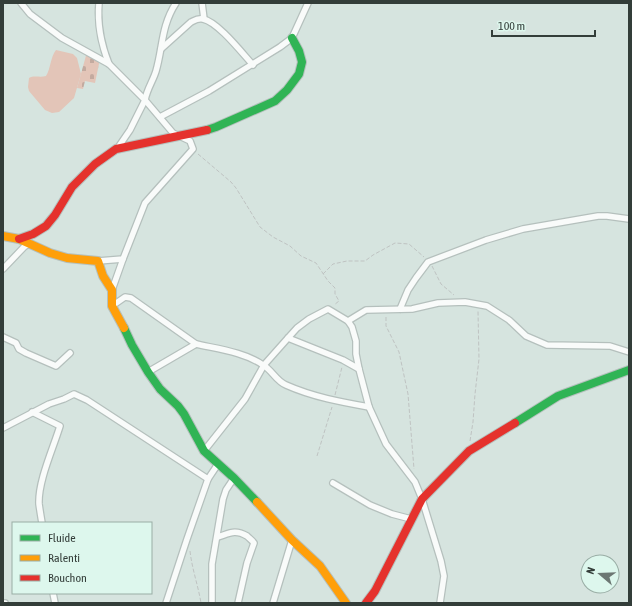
<svg xmlns="http://www.w3.org/2000/svg" width="632" height="606" font-family="'Asap Condensed',sans-serif">
  <style>
    .grass { fill: #e3c5b8 }
    .cemetery { fill: url(#cemetery-stones) }
    .lines { fill: none; stroke-linecap: round; stroke-linejoin: round }
    .street-casing { stroke: #b5c0bd; stroke-width: 8 }
    .fast-casing { stroke: #b5c0bd; stroke-width: 10 }
    .slow-casing { stroke: #b5c0bd; stroke-width: 10 }
    .jam-casing { stroke: #b5c0bd; stroke-width: 10 }
    .path { stroke: #bfc3c2; stroke-width: 1; stroke-dasharray: 4 2; stroke-linecap: butt }
    .street { stroke: #f9fbfa; stroke-width: 5.5 }
    .fast { stroke: #30b455; stroke-width: 8 }
    .slow { stroke: #ff9f0a; stroke-width: 8 }
    .jam { stroke: #e5322d; stroke-width: 8 }
  </style>
  <defs>
    <pattern id="cemetery-stones" width="16" height="16" patternUnits="userSpaceOnUse"><rect width="16" height="16" fill="#e3c5b8"/><path d="M2 7V4a2 2 0 0 1 4 0v3zM10 15v-3a2 2 0 0 1 4 0v3z" fill="#c3aa9f"/></pattern>
  </defs>
  <rect width="100%" height="100%" fill="#d6e4df"/>
  <path class="grass" d="M56 50 73 54 77 58 81 74 74 98 59 112 52 113 45 110 29 91 28 87 29 78C34 75 40 78 46 76 51 68 50 58 56 50Z"/>
  <path class="cemetery" d="M87 52 100 59 95 83 85 81 83 89 77 88Z"/>
  <g class="lines">
    <defs>
      <g id="street">
        <path d="M21 3 30 14 62 38 109 64 145 100 130 130 117 149"/>
        <path d="M99 3C97 25 101 44 109 64"/>
        <path d="M202 3 204 19"/>
        <path d="M161 49 191 22C195 20 198 18 203 19 218 22 242 53 253 65"/>
        <path d="M160 117 209 91 280 47 292 38 308 3"/>
        <path d="M98 261 123 259 145 203 193 149 190 141 173 133 145 100C147 89 153 81 156 71 163 47 161 26 176 3"/>
        <path d="M3 269 24 247 30 243"/>
        <path d="M112 290 123 259"/>
        <path d="M112 306 125 297 131 298 196 344"/>
        <path d="M400 309 408 290 416 278 428 262 486 240 523 229 598 216H607L629 219"/>
        <path d="M348 321 366 310 412 309 438 303 465 302 487 306 509 320 526 336 547 345 610 346 629 352"/>
        <path d="M3 337 16 343 19 349 26 353 56 366 70 353"/>
        <path d="M288 338 343 360 359 369 369 407 386 444 415 482 422 499 441 561 444 576 440 603"/>
        <path d="M148 372 196 344C218 349 244 352 263 365 272 370 276 381 286 385 313 397 341 402 369 407"/>
        <path d="M32 412 60 426C53 449 38 481 39 504 40 511 41 517 42 523"/>
        <path d="M3 428 49 404 64 399 74 394 87 400 208 479"/>
        <path d="M204 451 245 399 264 365 288 338 297 328 309 319 328 309 348 321 352 327 356 341V354L359 369"/>
        <path d="M333 483 370 505 392 514 411 519"/>
        <path d="M218 537C230 533 235 529 247 536 250 539 252 540 254 543L247 563 238 603"/>
        <path d="M53 593 55 603"/>
        <path d="M3 603H5"/>
        <path d="M166 603 187 539 208 479 218 464"/>
        <path d="M212 603V564L223 499 226 490 234 478"/>
        <path d="M273 603 292 540"/>
      </g>
      <g id="fast">
        <path d="M207 130 216 127 275 101 287 90 299 74 302 62 299 51 292 38"/>
        <path d="M124 328 132 345 148 372 160 389 178 406 184 414 204 451 234 478 257 502"/>
        <path d="M515 423 558 396 629 370"/>
      </g>
      <g id="slow">
        <path d="M3 236 19 239 50 253 67 258 98 261 103 276 112 290V306L124 328"/>
        <path d="M257 502 292 540 320 566 346 603"/>
      </g>
      <g id="jam">
        <path d="M19 239 33 234 46 226 55 215 72 187 95 164 116 149 207 130"/>
        <path d="M366 603 375 591 422 499 469 451 515 423"/>
      </g>
    </defs>
    <use href="#street" class="street-casing"/>
    <use href="#fast" class="fast-casing"/>
    <use href="#slow" class="slow-casing"/>
    <use href="#jam" class="jam-casing"/>
    <g class="path">
      <path d="M198 154 231 182 236 188 260 227 273 237 290 246 301 256 316 263 328 281 335 288V294L339 301 334 305"/>
      <path d="M432 266 441 284 454 295"/>
      <path d="M323 274 333 264 347 261H365L373 255 395 243 409 244 424 257"/>
      <path d="M386 317V326L399 352 408 394 414 469"/>
      <path d="M335 395 342 367"/>
      <path d="M470 441 473 422 475 394 479 359 478 311"/>
      <path d="M317 456 332 407"/>
      <path d="M190 551C192 569 198 585 201 603"/>
    </g>
    <use href="#street" class="street"/>
    <use href="#fast" class="fast"/>
    <use href="#slow" class="slow"/>
    <use href="#jam" class="jam"/>
  </g>
  <rect width="632" height="606" fill="none" stroke="#333d39" stroke-width="8"/>
  <rect x="12" y="522" width="140" height="72" fill="#ddf7ed" stroke="#99ada5"/>
  <rect x="20" y="535" width="20" height="6" fill="#30b455" stroke="#99ada5"/>
  <text x="48" y="542" font-size="12" fill="#333d39">Fluide</text>
  <rect x="20" y="555" width="20" height="6" fill="#ff9f0a" stroke="#99ada5"/>
  <text x="48" y="562" font-size="12" fill="#333d39">Ralenti</text>
  <rect x="20" y="575" width="20" height="6" fill="#e5322d" stroke="#99ada5"/>
  <text x="48" y="582" font-size="12" fill="#333d39">Bouchon</text>
  <g transform="translate(600 574) rotate(289)"><circle r="19" fill="#ddf7ed" stroke="#99ada5"/>
  <path d="M0-3L7 15L0 10L-7 15Z" fill="#6c7773"/>
  <text y="-6" font-size="11" font-weight="bold" text-anchor="middle" fill="#333d39">N</text>
  </g>
  <path d="M492 30v6h103v-6" fill="none" stroke="#333d39" stroke-width="2"/>
  <text x="498" y="30" font-size="12" fill="#333d39" stroke="#ddf7ed" stroke-width="3" paint-order="stroke">100 m</text>
</svg>
